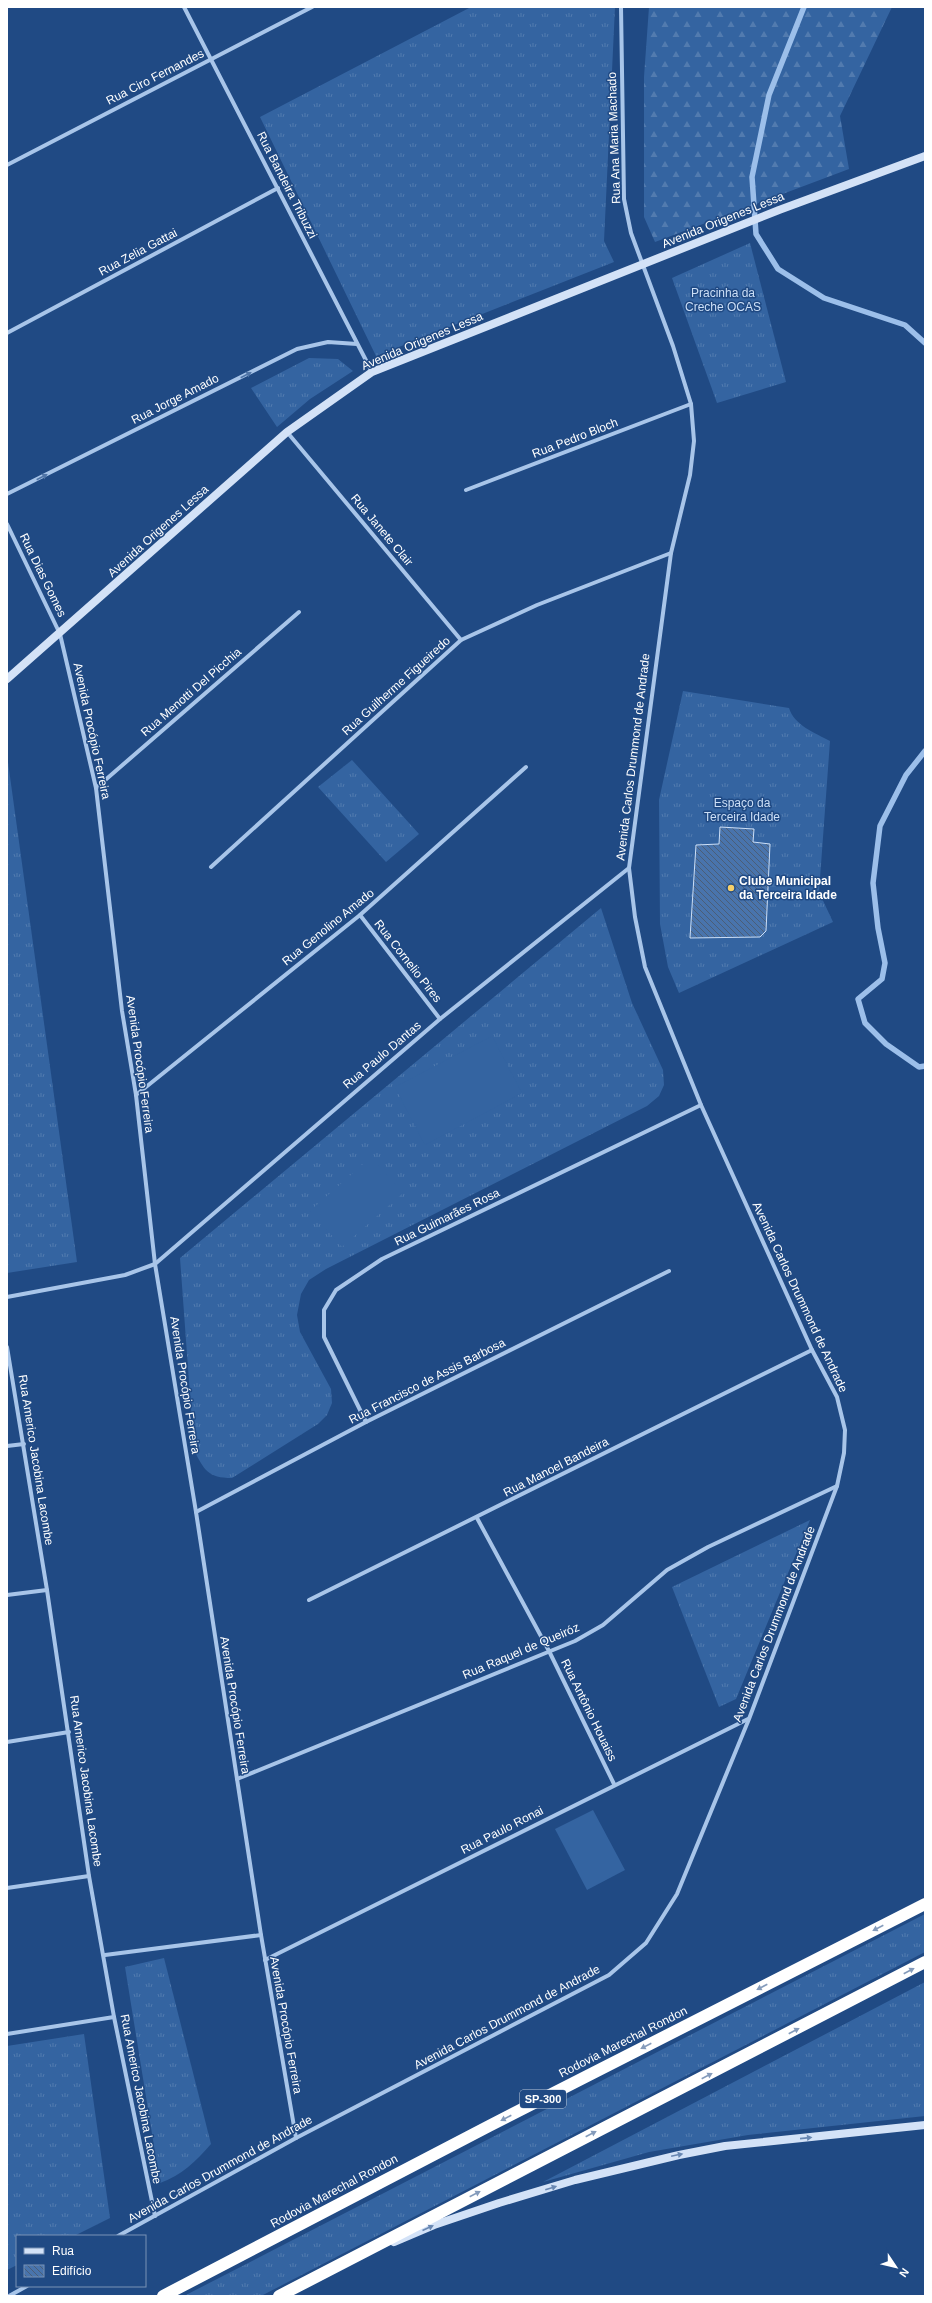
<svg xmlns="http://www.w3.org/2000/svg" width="932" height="2303" font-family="Arial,sans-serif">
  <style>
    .grass { fill: url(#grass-tufts) }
    .forest { fill: url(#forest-firs) }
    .garden { fill: #3464a1 }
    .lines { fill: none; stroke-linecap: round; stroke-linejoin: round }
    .stream { stroke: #9cbfea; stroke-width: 5.5 }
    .building { fill: url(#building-back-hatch); stroke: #ccdff7 }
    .street { stroke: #a8c5e9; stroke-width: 4 }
    .secondary { stroke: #d3e2f7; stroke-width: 8 }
    .highway { stroke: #fff; stroke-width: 12 }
    .oneway { fill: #5075a7 }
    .oneway2 { fill: #849bbb }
    .oneway3 { fill: #6887b2 }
    .poi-dot { fill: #f6cf69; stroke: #204a84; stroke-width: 1.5 }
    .labels { text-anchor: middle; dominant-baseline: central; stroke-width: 3; stroke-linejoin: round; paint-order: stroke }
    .shield { fill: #204a84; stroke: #bcc9da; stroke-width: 1 }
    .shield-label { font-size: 11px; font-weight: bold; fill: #fff }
    .street-label { font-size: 12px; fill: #fff; stroke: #204a84 }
    .park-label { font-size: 12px; fill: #ccdff7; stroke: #204a84 }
    .poi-label { font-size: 12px; font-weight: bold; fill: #fff; stroke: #204a84; text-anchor: start }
  </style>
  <defs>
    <pattern id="grass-tufts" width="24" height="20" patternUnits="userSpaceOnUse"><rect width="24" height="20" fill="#3464a1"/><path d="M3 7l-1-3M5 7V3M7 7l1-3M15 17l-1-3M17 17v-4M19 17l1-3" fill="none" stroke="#527baf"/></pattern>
    <pattern id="forest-firs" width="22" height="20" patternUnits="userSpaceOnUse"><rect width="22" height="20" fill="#3464a1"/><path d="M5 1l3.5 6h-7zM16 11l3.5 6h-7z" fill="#527baf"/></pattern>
    <pattern id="building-back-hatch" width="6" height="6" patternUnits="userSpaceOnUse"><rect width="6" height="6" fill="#4974ac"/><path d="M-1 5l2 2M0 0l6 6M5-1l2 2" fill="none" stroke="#4b5e77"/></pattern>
  </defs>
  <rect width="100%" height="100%" fill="#204a84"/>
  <g class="grass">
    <path d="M471 7H615L604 241 614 262 376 356 260 117Z"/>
    <path d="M750 243 786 382 717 403 672 278Z"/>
    <path d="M309 358 338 359 353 371 310 399 277 427 251 388Z"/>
    <path d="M683 691 789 708C794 725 815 733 830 741L819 892 833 922 679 993 668 967 660 924 659 800Z"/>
    <path d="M7 755 77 1262 7 1273Z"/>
    <path d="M352 760 419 834 386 862 318 787Z"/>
    <path d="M601 908 632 1003 663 1070 664 1085 659 1096 647 1106 326 1269 309 1280 301 1294 297 1315 300 1332 331 1389 332 1403 327 1415 318 1424 232 1478C208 1478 204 1470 194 1450L180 1258Z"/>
    <path d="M810 1520 736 1699 719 1707 672 1587Z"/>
    <path d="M925 1914V1952L261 2296H184Z"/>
    <path d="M164 1958 211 2144C196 2161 182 2175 160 2183L125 1967Z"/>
    <path d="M925 1982V2116L748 2135 649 2152 543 2182Z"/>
    <path d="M84 2034 110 2218 74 2236H17V2265L7 2270V2046Z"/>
  </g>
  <path class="forest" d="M649 7H892L840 116 849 169 655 242 644 217V77Z"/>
  <g class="garden">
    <path d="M492 1036 522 1093 425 1145 395 1087Z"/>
    <path d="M371 1157 403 1193 342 1247 310 1211Z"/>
    <path d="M593 1810 625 1870 587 1890 555 1829Z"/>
  </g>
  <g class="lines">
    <g class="stream">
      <path d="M804 7 769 95 752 177 756 234 778 269 824 298 905 325 925 343"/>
      <path d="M925 751 906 775 880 826 873 883 878 928 885 963 882 979 858 999 865 1023 886 1044 919 1067 925 1066"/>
    </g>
  </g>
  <path class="building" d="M720 827 754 829 753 842 770 844 766 931 760 937 690 938 696 845 719 844Z"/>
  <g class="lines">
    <g class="street">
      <path d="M184 7 372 372"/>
      <path d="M7 165 312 7"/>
      <path d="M7 333 278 188"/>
      <path d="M287 432 461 640"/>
      <path d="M466 490 691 404"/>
      <path d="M7 494 297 349 328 342 357 344"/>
      <path d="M7 524 60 634 96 788 122 1011 136 1095 155 1264 196 1512 261 1935 296 2138"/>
      <path d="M96 788 299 612"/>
      <path d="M211 867 461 640 537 605 671 553"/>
      <path d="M360 915 440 1019"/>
      <path d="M136 1095 360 915 526 767"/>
      <path d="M7 1297 125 1275 155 1264 440 1019 629 868"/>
      <path d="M7 1347 47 1590 89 1876 114 2017 155 2216"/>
      <path d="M366 1422 324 1337V1310L336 1290 382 1259 701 1105"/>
      <path d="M7 1446 24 1444"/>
      <path d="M196 1512 366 1422 669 1271"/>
      <path d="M477 1518 549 1651 614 1784"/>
      <path d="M7 1595 47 1590"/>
      <path d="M309 1600 812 1350"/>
      <path d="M7 1742 69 1732"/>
      <path d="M237 1779 575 1641 603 1625 667 1570 708 1547 837 1486"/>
      <path d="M7 1888 89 1876"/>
      <path d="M105 1955 261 1935"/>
      <path d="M265 1960 748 1719"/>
      <path d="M7 2034 114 2017"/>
      <path d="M118 2236 296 2138 609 1975 646 1943 677 1894 749 1719 837 1486 844 1453 845 1430 837 1397 812 1350 701 1105 645 967 635 917 629 868 671 553 690 475 694 441 691 404 673 346 631 233 624 199 621 7"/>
      <path d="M9 2296 27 2286"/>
    </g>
    <g class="secondary">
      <path d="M7 679 287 432 372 372 779 210 925 156"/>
      <path d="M394 2242 434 2225 499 2203 575 2180 679 2155 725 2146 925 2125"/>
    </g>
    <g class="highway">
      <path d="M163 2296 489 2126 925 1904"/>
      <path d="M279 2296 925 1962"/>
    </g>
  </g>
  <defs><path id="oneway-solid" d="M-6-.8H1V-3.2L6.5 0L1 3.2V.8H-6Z"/></defs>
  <g class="oneway">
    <use href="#oneway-solid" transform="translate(246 375) rotate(-27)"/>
    <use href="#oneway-solid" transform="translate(42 477) rotate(-27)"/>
  </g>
  <g class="oneway2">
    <use href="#oneway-solid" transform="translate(878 1928) rotate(153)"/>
    <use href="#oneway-solid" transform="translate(909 1971) rotate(-28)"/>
    <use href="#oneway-solid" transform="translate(762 1987) rotate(153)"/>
    <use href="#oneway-solid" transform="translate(794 2031) rotate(-28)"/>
    <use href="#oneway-solid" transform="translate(646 2046) rotate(153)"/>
    <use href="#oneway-solid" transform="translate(707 2076) rotate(-27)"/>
    <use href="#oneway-solid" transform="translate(506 2118) rotate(153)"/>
    <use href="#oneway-solid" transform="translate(591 2134) rotate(-27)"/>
    <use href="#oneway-solid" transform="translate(475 2194) rotate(-27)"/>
  </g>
  <g class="oneway3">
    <use href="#oneway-solid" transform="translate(806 2138) rotate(-6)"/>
    <use href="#oneway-solid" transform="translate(677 2155) rotate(-12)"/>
    <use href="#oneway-solid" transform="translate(551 2188) rotate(-17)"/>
    <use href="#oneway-solid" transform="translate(428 2228) rotate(-24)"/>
  </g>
  <circle class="poi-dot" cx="731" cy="888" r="4"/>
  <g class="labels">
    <rect class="shield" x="520" y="2090" width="46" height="18" rx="3"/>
    <g class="shield-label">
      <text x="543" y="2099">SP-300</text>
    </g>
    <g class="street-label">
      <text transform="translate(155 77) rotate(-27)">Rua Ciro Fernandes</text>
      <text transform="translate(614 138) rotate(-92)">Rua Ana Maria Machado</text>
      <text transform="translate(287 185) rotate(63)">Rua Bandeira Tribuzzi</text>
      <text transform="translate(723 220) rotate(-22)">Avenida Origenes Lessa</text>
      <text transform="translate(138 252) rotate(-28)">Rua Zelia Gattai</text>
      <text transform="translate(422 341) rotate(-23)">Avenida Origenes Lessa</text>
      <text transform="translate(175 399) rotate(-27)">Rua Jorge Amado</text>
      <text transform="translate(575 438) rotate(-21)">Rua Pedro Bloch</text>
      <text transform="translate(382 530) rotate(50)">Rua Janete Clair</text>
      <text transform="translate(158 531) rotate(-42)">Avenida Origenes Lessa</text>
      <text transform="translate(43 575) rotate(64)">Rua Dias Gomes</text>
      <text transform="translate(396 686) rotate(-42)">Rua Guilherme Figueiredo</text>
      <text transform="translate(191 692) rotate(-41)">Rua Menotti Del Picchia</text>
      <text transform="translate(92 731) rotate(78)">Avenida Procópio Ferreira</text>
      <text transform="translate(633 757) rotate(-83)">Avenida Carlos Drummond de Andrade</text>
      <text transform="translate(328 927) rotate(-39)">Rua Genolino Amado</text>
      <text transform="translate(408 961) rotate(52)">Rua Cornelio Pires</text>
      <text transform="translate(382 1055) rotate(-40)">Rua Paulo Dantas</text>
      <text transform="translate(140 1064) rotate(82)">Avenida Procópio Ferreira</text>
      <text transform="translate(447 1217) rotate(-26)">Rua Guimarães Rosa</text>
      <text transform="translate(800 1297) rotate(65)">Avenida Carlos Drummond de Andrade</text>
      <text transform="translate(427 1381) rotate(-27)">Rua Francisco de Assis Barbosa</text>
      <text transform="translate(185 1385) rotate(81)">Avenida Procópio Ferreira</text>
      <text transform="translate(36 1460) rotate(81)">Rua Americo Jacobina Lacombe</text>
      <text transform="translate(556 1467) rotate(-27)">Rua Manoel Bandeira</text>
      <text transform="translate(774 1624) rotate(-69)">Avenida Carlos Drummond de Andrade</text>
      <text transform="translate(521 1651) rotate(-23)">Rua Raquel de Queiróz</text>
      <text transform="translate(235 1705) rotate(81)">Avenida Procópio Ferreira</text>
      <text transform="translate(589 1710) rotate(64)">Rua Antônio Houaiss</text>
      <text transform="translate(86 1781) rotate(82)">Rua Americo Jacobina Lacombe</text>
      <text transform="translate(502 1830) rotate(-27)">Rua Paulo Ronai</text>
      <text transform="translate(507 2017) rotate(-28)">Avenida Carlos Drummond de Andrade</text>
      <text transform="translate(286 2025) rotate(80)">Avenida Procópio Ferreira</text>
      <text transform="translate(623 2042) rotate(-27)">Rodovia Marechal Rondon</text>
      <text transform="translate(141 2099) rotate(79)">Rua Americo Jacobina Lacombe</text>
      <text transform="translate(220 2169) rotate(-29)">Avenida Carlos Drummond de Andrade</text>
      <text transform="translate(334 2191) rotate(-28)">Rodovia Marechal Rondon</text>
    </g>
    <g class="park-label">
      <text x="723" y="293">Pracinha da<tspan x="723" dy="14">Creche OCAS</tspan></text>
      <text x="742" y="803">Espaço da<tspan x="742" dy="14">Terceira Idade</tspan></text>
    </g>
    <g class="poi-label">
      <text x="739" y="881">Clube Municipal<tspan x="739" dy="14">da Terceira Idade</tspan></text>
    </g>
  </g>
  <rect width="932" height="2303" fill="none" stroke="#ffffff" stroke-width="16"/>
  <rect x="16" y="2235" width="130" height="52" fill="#204a84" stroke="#7992b5"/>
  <rect x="24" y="2248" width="20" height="6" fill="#d3e2f7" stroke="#7992b5"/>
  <text x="52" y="2255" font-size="12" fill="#ffffff">Rua</text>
  <rect x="24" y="2265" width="20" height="12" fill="url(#building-back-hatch)" stroke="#7992b5"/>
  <text x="52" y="2275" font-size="12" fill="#ffffff">Edifício</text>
  <g transform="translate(896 2267) rotate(125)" stroke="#204a84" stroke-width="3" paint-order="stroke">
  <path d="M0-3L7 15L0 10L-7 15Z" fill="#ffffff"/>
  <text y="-6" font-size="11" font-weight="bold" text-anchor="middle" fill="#ffffff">N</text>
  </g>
</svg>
